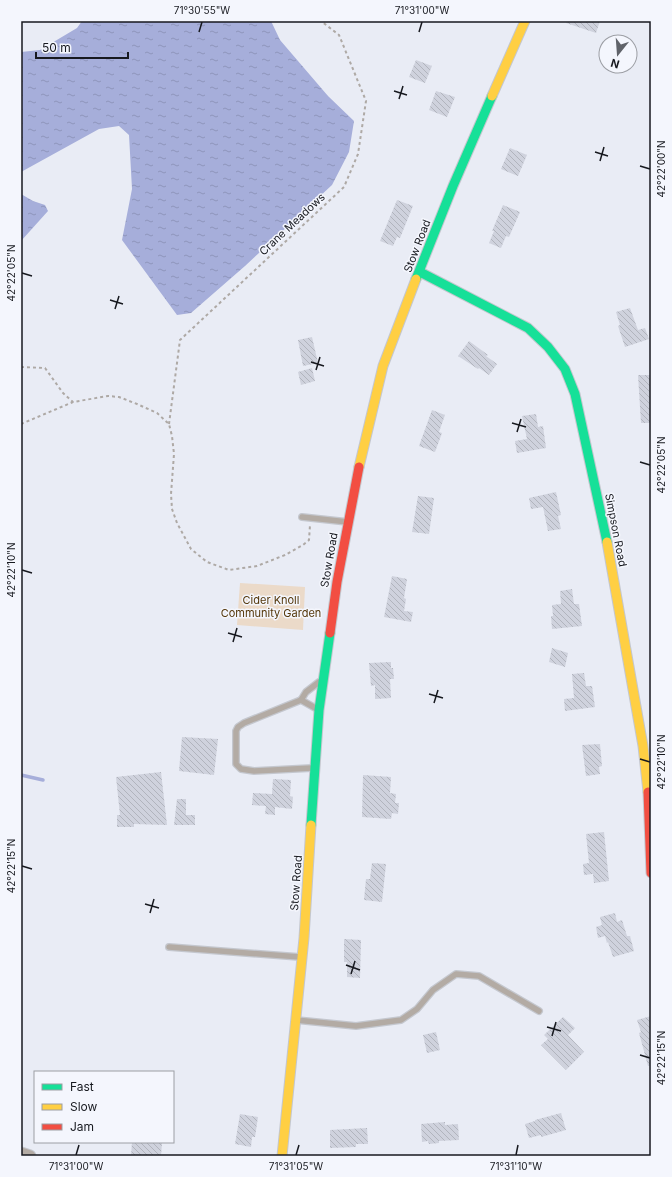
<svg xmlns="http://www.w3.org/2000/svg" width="672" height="1177" font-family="Inter,sans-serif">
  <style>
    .garden { fill: #ebdac9 }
    .water { fill: url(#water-ripples) }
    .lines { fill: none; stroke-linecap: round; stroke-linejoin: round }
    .stream { stroke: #a6aeda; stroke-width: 3.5 }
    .building { fill: url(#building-back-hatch) }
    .lane-casing { stroke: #c4c7ce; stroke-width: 8 }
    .street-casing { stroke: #c4c7ce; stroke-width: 13 }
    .fast-casing { stroke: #c4c7ce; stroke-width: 11 }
    .slow-casing { stroke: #c4c7ce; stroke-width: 11 }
    .jam-casing { stroke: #c4c7ce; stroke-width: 11 }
    .path { stroke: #aea9a5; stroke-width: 2; stroke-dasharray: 3 3; stroke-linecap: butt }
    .lane { stroke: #b3aba4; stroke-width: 5.5 }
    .street { stroke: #b3aba4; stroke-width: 11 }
    .fast { stroke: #16e098; stroke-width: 9 }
    .slow { stroke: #ffcf43; stroke-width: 9 }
    .jam { stroke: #f24e42; stroke-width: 9 }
    .ticks { fill: none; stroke: #17191f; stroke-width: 1.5 }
    .labels { text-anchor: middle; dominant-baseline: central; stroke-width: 3; stroke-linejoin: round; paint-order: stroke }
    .street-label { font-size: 11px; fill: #17191f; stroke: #f4f6fd }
    .park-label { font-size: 11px; fill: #54370a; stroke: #f4f6fd }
    .neatline { fill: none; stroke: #17191f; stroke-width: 1.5 }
    .ticks-label { font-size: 10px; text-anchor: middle; fill: #17191f }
  </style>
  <defs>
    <pattern id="water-ripples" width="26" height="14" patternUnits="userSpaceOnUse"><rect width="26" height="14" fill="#a6aeda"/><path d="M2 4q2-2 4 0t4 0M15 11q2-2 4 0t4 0" fill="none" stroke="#8e95bb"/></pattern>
    <pattern id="building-back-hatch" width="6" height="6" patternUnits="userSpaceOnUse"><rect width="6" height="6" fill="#cfd2dd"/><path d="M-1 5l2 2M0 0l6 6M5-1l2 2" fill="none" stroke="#b1b4bd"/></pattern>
  </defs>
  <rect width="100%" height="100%" fill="#e9ecf5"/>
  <path class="garden" d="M240 583 305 587 303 630 237 625Z"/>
  <g class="water">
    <path d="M82 21H271L280 40 328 96 354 121 349 152 332 185 245 266 191 313 177 315 122 240 132 189 129 135 119 126 99 129 21 172V52L40 50 77 28Z"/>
    <path d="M21 194 33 201 45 205 48 211 21 241Z"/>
  </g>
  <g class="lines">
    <path class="stream" d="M21 775 43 780"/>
  </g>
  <g class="building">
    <path d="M567 21H600L596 33 566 23Z"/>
    <path d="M416 60 432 66 425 83 409 77Z"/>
    <path d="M436 91 455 97 447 117 429 110Z"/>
    <path d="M510 148 527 155 518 176 501 169Z"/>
    <path d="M397 200 413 206 400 238 397 237 393 246 380 241Z"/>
    <path d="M503 205 520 212 509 237 506 236 501 248 489 243 494 231H492Z"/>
    <path d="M630 308 638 330 645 328 649 339 625 347 618 326 620 325 616 312Z"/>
    <path d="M312 337 318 363 303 366 298 340Z"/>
    <path d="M469 341 488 355 486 356 497 364 489 375 479 368 478 369 458 356Z"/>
    <path d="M312 368 315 381 301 385 298 372Z"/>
    <path d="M638 375H651V423H641Z"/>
    <path d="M432 410 445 415 439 432 442 433 435 452 419 446Z"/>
    <path d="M536 414 538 427 543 426 546 448 517 453 515 441 527 439 522 416Z"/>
    <path d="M556 492 561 515 558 516 561 529 548 531 543 507 531 509 529 498Z"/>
    <path d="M418 496 434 498 429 534 412 532Z"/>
    <path d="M392 576 407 579 404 598 406 599 404 611 413 612 411 622 384 617Z"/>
    <path d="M572 589 574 604H579L582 626 552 629 551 616H553L552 605 561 604 560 591Z"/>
    <path d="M552 648 568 653 565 667 549 662Z"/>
    <path d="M391 662V668H393L394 679H390L391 698 375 699V685L371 686 369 663Z"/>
    <path d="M584 673 586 686H592L595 707 565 711 564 699 574 698 572 674Z"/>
    <path d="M182 737 218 739 214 775 179 771Z"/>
    <path d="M600 744 602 766 599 767 600 774 586 776 582 745Z"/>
    <path d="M161 772 167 825 134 824V827H117V815H120L116 777Z"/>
    <path d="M363 775 391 777 390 793 396 794 395 803H399L398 814 392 813 391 819 362 817Z"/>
    <path d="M273 779 291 780 290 796 293 797 292 809 275 807V815L265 814 266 806 252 805 253 793 272 794Z"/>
    <path d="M177 799H186V815H195V825H174Z"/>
    <path d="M604 832 609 881 594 883 593 874 584 875 583 864 589 863 586 834Z"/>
    <path d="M372 863 386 864 382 902 364 900 366 879H370Z"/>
    <path d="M615 913 617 922 622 920 627 936H630L634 951 613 957 608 942 607 943 605 936 598 938 596 927 602 925 600 917Z"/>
    <path d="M344 939 361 940 360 978 347 977V962H344Z"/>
    <path d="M651 1016V1066H648L639 1033 641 1032 637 1020Z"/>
    <path d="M563 1017 575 1028 568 1035 584 1052 566 1070 541 1045 548 1039 544 1035Z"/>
    <path d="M436 1032 440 1050 427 1053 423 1035Z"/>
    <path d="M561 1113 566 1130 541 1137V1135L529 1138 525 1124 535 1121V1120Z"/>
    <path d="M240 1114 258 1117 255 1137H252L251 1147 235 1144Z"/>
    <path d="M445 1122V1125L458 1124 459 1140 439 1141V1143L429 1144 428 1141 422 1142 421 1124Z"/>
    <path d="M367 1128 368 1144H356V1147L330 1148V1130Z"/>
    <path d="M132 1142 162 1143 161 1156H131Z"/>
  </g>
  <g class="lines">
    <defs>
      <g id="lane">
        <path d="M302 517 348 522"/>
        <path d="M301 700 306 692 319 682"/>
        <path d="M312 768 254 771 241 769 236 764V731L238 727 244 723 301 700 317 709"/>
        <path d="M169 947 300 957"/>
        <path d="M296 1020 356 1026 401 1020 417 1009 433 990 456 974 479 976 539 1011"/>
      </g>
      <path id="street" d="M21 1153 30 1156"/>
      <g id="fast">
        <path d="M420 272 528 328 548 347 565 369 575 394 607 542"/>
        <path d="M416 279 453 186 492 96"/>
        <path d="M311 825 319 710 330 633"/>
      </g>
      <g id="slow">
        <path d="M492 96 525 21"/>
        <path d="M359 467 383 366 416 279"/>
        <path d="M607 542 643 746 648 792"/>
        <path d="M282 1156 304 938 311 825"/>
      </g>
      <g id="jam">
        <path d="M330 633 337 582 359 467"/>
        <path d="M648 792 651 873"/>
      </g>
    </defs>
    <use href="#lane" class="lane-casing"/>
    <use href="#street" class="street-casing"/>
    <use href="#fast" class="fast-casing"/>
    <use href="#slow" class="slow-casing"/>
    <use href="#jam" class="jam-casing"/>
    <g class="path">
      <path d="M21 367 45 368 63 393 73 402"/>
      <path d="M21 424 73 402 108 396 119 397 137 404 157 413 169 424 172 436 174 454 171 494 172 509 177 523 191 549 207 562 229 570 257 566 285 555 303 545 309 540 310 525"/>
      <path d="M169 424 180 340 344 187 358 154 366 101 339 35 321 21"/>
    </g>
    <use href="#lane" class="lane"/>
    <use href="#street" class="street"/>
    <use href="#fast" class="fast"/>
    <use href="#slow" class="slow"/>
    <use href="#jam" class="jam"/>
  </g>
  <path class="ticks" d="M199 32 202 22M419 32 422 22M394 91 407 95M399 99 403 86M595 152 608 156M600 161 604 147M640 166 650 169M22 273 32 276M110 300 123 304M115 309 119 296M311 362 324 366M316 370 320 357M512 423 526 427M517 432 521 419M640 462 650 465M22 570 32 573M228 633 242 637M233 642 237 628M429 694 443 698M434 703 438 690M640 759 650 762M22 866 32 869M145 904 159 908M150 913 154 899M346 965 360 970M351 974 355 961M547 1027 561 1031M552 1036 556 1022M640 1055 650 1058M76 1155 79 1145M296 1155 299 1145M516 1155 518 1145"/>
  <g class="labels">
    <g class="street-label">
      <text transform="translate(292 224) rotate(-43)">Crane Meadows</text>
      <text transform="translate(417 246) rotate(-69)">Stow Road</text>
      <text transform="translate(616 530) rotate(79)">Simpson Road</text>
      <text transform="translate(329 560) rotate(-80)">Stow Road</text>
      <text transform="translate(296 883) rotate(-86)">Stow Road</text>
    </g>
    <g class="park-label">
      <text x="271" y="600">Cider Knoll<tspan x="271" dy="13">Community Garden</tspan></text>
    </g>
  </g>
  <rect width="672" height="1177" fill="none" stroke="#f4f6fd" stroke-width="44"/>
  <rect x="34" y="1071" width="140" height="72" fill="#f4f6fd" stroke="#9c9ea4"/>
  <rect x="42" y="1084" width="20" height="6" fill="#16e098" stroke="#9c9ea4"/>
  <text x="70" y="1091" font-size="12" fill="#17191f">Fast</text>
  <rect x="42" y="1104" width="20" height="6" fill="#ffcf43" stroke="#9c9ea4"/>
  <text x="70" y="1111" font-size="12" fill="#17191f">Slow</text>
  <rect x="42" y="1124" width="20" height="6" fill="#f24e42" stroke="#9c9ea4"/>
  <text x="70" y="1131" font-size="12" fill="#17191f">Jam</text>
  <g transform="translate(618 54) rotate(197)"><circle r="19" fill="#f4f6fd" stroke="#9c9ea4"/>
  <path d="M0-3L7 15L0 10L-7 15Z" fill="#60636a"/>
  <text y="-6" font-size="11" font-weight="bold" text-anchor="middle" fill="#17191f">N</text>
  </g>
  <path d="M36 52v6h92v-6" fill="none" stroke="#17191f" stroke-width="2"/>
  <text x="42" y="52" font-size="12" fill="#17191f" stroke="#f4f6fd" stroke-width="3" paint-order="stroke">50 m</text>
  <rect x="22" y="22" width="628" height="1133" class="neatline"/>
  <g class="ticks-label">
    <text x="202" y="14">71°30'55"W</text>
    <text x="422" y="14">71°31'00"W</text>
    <text transform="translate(661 169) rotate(-90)" y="4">42°22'00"N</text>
    <text transform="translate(11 273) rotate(-90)" y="4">42°22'05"N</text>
    <text transform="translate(661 465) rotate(-90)" y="4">42°22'05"N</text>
    <text transform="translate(11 570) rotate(-90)" y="4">42°22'10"N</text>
    <text transform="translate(661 762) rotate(-90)" y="4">42°22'10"N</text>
    <text transform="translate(11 866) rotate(-90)" y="4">42°22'15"N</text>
    <text transform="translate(661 1058) rotate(-90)" y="4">42°22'15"N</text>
    <text x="76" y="1170">71°31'00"W</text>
    <text x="296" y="1170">71°31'05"W</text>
    <text x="516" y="1170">71°31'10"W</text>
  </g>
</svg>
